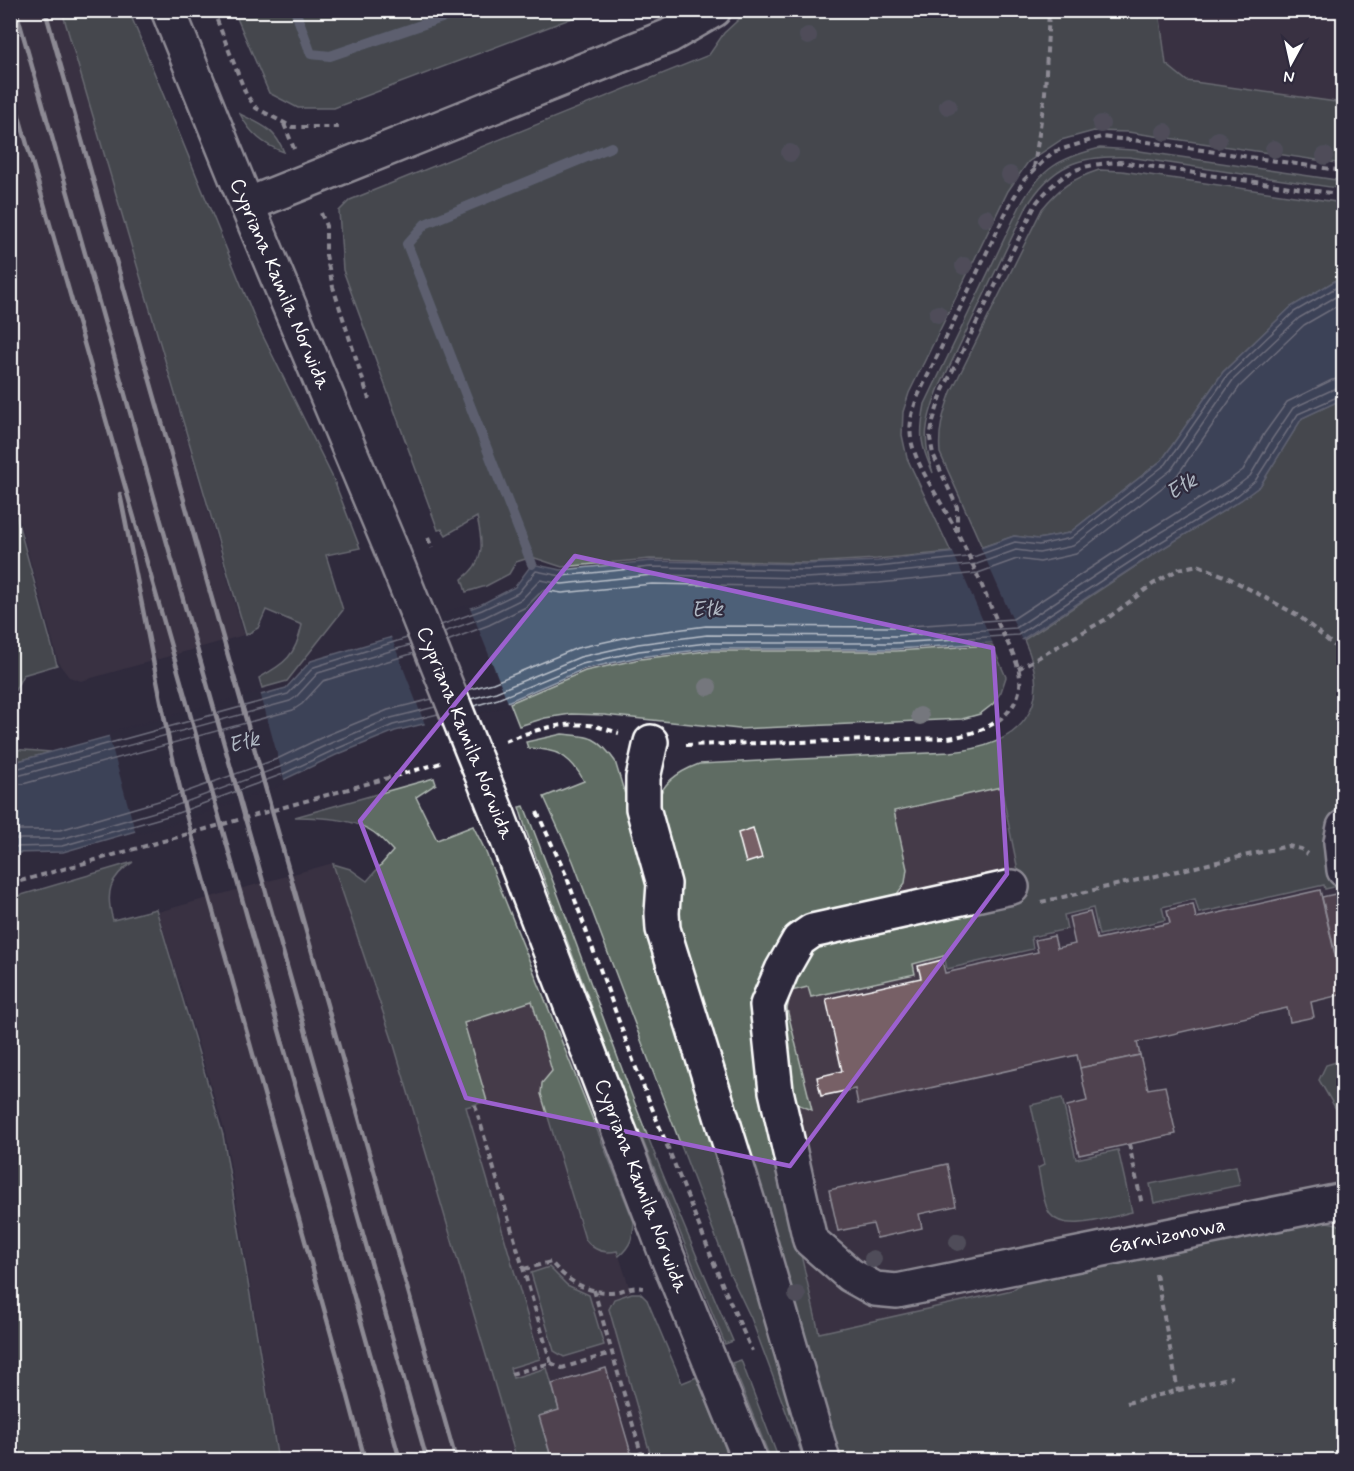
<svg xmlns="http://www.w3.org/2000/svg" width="1354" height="1471" font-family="Mynerve,sans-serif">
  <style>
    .built { fill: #453a49 }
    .green { fill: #5e6c63; stroke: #aeb6b1; stroke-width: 1.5 }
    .water { fill: #4e6078; stroke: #95a0ae; stroke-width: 1.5 }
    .pier { fill: #2f2a3d }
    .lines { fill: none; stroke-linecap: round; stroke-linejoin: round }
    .shore { stroke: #b8bfc9; stroke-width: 1.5 }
    .stream { stroke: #95a0ae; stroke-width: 10 }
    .building { fill: #776066; stroke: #fff; stroke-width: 1.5 }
    .minor-casing { stroke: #fff; stroke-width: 38 }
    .path { stroke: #fff; stroke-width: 4; stroke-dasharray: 6 4.5; stroke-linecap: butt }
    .minor { stroke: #2f2a3d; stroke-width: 33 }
    .rail { stroke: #fff; stroke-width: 4.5 }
    .minor-bridge-casing { stroke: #fff; stroke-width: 38; stroke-linecap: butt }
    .path-bridge { stroke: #fff; stroke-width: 4; stroke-dasharray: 6 4.5; stroke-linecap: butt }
    .minor-bridge { stroke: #2f2a3d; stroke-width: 33 }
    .tree { fill: #75777d }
    .marked { fill: none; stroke: #9c61cf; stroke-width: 4.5; stroke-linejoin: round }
    .labels { text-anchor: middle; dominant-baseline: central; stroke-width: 4.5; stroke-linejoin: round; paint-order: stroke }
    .street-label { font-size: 21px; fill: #fff; stroke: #2f2a3d }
    .water-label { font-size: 22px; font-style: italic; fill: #afb7c2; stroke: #2f2a3d }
  </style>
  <rect width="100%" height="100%" fill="#2f2a3d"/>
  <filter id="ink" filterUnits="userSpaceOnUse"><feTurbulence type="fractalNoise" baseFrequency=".0167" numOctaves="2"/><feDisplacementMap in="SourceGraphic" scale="12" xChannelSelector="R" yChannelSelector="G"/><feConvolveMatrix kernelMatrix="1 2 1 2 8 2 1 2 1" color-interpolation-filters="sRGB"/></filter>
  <g filter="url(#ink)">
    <g class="built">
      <path d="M10 11H62L244 635 81 681 69 677 59 664 11 491Z"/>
      <path d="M1131 11H1343V131L1144 101Z"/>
      <path d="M1343 729V1460L816 1335 684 838Z"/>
      <path d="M333 863 396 1044 518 1460H279L225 1132 158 912Z"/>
      <path d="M534 994 634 1302 699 1460H537L407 1032Z"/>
    </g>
    <g class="green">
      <path d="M749 10 1159 11 1166 64 1187 81 1343 103V164L1128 132 1094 131 1061 140 1028 162 1008 191 909 393 903 412 902 435 907 458 951 552 877 559 806 563 650 559 562 567 532 557 516 562 509 574 486 586 466 592 462 579C486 561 483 543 477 517L446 535 442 529 438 530 343 270 339 211 350 200 709 55 724 33Z"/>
      <path d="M62 11H129L258 326 333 478 360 548 326 555 343 610 287 681 262 688 259 678C286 662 295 657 302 625L266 610 258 628 246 635Z"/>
      <path d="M234 11H591L334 108H298L269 93Z"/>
      <path d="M240 114C262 125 274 128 284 152 263 145 250 133 240 114Z"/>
      <path d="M1100 148 1133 150 1343 181V189L1129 157C1080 155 1052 164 1026 208L938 390C925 423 922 439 933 473 920 444 919 435 925 404L1020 206C1041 168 1060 158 1100 148Z"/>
      <path d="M1099 170 1122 171 1343 203V276L1291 307 1223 372 1162 460 1069 533 1038 539 1014 536 982 547 940 453C938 430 943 414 951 392L1042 209C1060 187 1072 179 1099 170Z"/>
      <path d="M1343 399V885L1325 889 1324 885 1199 913 1195 899 1162 907 1165 920 1099 935 1093 908 1064 915 1067 929 1031 937 1033 949 947 969 944 956 913 964 915 974 811 997 808 987 791 991 787 1009 812 1110 792 1102 778 1004 804 951 815 940 1023 895 1001 787 894 811 907 869 905 883 897 894 884 903 808 920 788 933 770 968 758 1003 762 1070 772 1129 819 1333 1012 1290 1028 1279 1322 1221 1337 1224 1344 1228 1343 1460H841L674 906C674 899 676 890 675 883 667 833 629 790 699 764L950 752C1019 746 1056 709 1024 640L1160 550 1241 500 1260 486 1302 418Z"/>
      <path d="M11 497 57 665 23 675 11 698Z"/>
      <path d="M992 645 1006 677 1001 692 993 704 980 714 962 719 739 729 604 715 571 714 545 718 519 726 510 703 585 671 640 659 707 651H896Z"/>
      <path d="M562 734C591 736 598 737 615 761L651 882 647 919 649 940 808 1460H804L751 1318 729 1272 573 861 544 797 584 781C570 755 556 749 528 748L526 742Z"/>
      <path d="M11 749 51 752 11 763Z"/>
      <path d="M434 778 436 784 416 797 437 840 473 826 485 850 634 1222C633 1237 631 1246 619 1256L617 1251C604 1254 593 1250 585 1239L541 1094 542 1083 552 1071 532 1001 464 1023 487 1101 466 1107 540 1359 510 1368 513 1378 547 1368 559 1410 539 1417 552 1460H517L394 1045 333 864 350 869 367 881 393 851C388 846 383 840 377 835 357 818 319 817 295 817Z"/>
      <path d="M524 806C561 899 594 994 629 1088 661 1173 697 1258 733 1341L725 1344 623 1091 527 833 519 807Z"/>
      <path d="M133 862C109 877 105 894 113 920L156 909 223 1135 278 1460H11V898Z"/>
      <path d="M1343 1060H1344L1343 1121 1319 1080 1326 1065Z"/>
      <path d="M1062 1098 1076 1159 1118 1150 1132 1212C1112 1216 1065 1234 1050 1214 1043 1205 1041 1180 1038 1168L1044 1165 1031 1105Z"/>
      <path d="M1236 1166 1240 1185 1154 1203 1150 1184Z"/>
      <path d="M549 1267 567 1285 589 1295 604 1345 564 1357 554 1351 531 1273Z"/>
      <path d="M632 1293H640L647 1300 682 1383 697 1377 730 1460H652L609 1309 614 1299Z"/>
      <path d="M741 1360 779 1460H771L732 1363Z"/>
    </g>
    <path class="water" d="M1343 276V399L1302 418 1260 486 1241 500 1160 550 1020 641 896 649H707L639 657 584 669 500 705 395 731 336 755 285 779 177 819 63 852 11 853V763L286 688 311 661 389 638 480 605 515 587 532 564 561 570 651 561 805 564 878 561 975 550 1014 536 1038 539 1069 533 1162 460 1223 372 1291 307Z"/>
    <g class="pier">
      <path d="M980 546 1023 643 1021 644 994 646 952 550Z"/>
      <path d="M469 605 509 705 426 727 390 634Z"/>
      <path d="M260 692 285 783 178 822 136 834 108 733Z"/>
    </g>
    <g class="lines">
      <g class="shore">
        <path d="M441 625 482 610 518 593 536 571 561 576 651 567 805 570 878 567 976 556 1015 542 1039 545 1071 538 1166 464 1227 376 1294 312 1344 283"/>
        <path d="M444 632 485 617 522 599 540 580 562 584 652 575 805 578 879 574 977 564 1016 550 1039 553 1073 546 1171 470 1233 380 1299 318 1344 292"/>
        <path d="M447 641 489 625 526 607 543 590 562 593 652 584 805 587 879 583 978 573 1017 559 1040 562 1076 554 1176 477 1240 386 1304 325 1344 302"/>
        <path d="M467 690 493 683 577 648 637 635 706 626 895 627 1013 619 1147 531 1228 481 1243 470 1264 434 1287 402 1332 380 1344 378"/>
        <path d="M471 699 496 692 580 657 638 644 707 635 895 636 1016 628 1152 538 1233 489 1250 476 1272 439 1293 408 1336 388 1344 387"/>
        <path d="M474 706 498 699 582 664 639 651 707 643H895L1018 635 1156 545 1238 495 1255 481 1298 414 1344 394"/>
        <path d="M10 768H19L288 694 314 667 407 638"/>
        <path d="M10 776 21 775 290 701 296 697 318 673 410 645"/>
        <path d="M10 785 23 784 293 710 302 704 323 681 414 653"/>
        <path d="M10 830H60L169 798 277 759 327 735 388 710 432 699"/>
        <path d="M10 839H61L172 807 280 767 331 743 391 718 435 707"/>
        <path d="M10 847 62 846 175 814 283 774 334 750 393 725 438 714"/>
      </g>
      <g class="stream">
        <path d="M295 10 311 54 330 56 465 10"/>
        <path d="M532 564 407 244 425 224 611 147"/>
      </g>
    </g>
    <g class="building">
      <path d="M753 828 762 858 746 863 738 833Z"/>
      <path d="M1320 890 1344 994 1311 1002 1314 1017 1290 1022 1287 1008 1137 1042 1140 1055 1080 1068 1077 1055 858 1104 855 1089 821 1096 817 1077 842 1071 826 999 921 978 918 966 942 960 945 973 1038 952 1035 940 1054 936 1057 948 1075 944 1069 917 1090 912 1097 939 1170 923 1167 910 1193 904 1196 918Z"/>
      <path d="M1344 892V987H1343L1322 897Z"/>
      <path d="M1140 1055 1148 1089 1165 1086 1176 1134 1079 1155 1067 1106 1087 1101 1080 1068Z"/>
      <path d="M947 1164 956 1206 919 1214 922 1228 877 1238 873 1224 838 1231 829 1190Z"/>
      <path d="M606 1368 633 1460H552L539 1416 559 1410 552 1384Z"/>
    </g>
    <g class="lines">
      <defs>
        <g id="minor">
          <path d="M168 10 247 205 392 551"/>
          <path d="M247 205 669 36 714 10"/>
          <path d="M651 742 643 778V808L664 884 662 913 663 929 755 1225 823 1460"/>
          <path d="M498 815 665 1251 750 1460"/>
          <path d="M1344 827 1341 842 1344 870"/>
          <path d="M1012 887 812 931 799 940 782 970 767 1005 776 1091 810 1240 850 1275 875 1289 897 1291 1344 1200"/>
        </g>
      </defs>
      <use href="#minor" class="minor-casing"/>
      <g class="path">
        <path d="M213 10 246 94 256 108 292 127H341"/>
        <path d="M284 124 295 151"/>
        <path d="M1034 168 1045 93 1049 10"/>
        <path d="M321 213 326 226V255L333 287 369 399"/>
        <path d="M957 531V507L933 454 930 438 933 421 943 390 1037 202C1064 170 1079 165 1120 162L1344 195"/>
        <path d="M1018 669 1108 618 1153 584 1179 569 1198 565 1227 577 1299 616 1344 654"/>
        <path d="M505 741C532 731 558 722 588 725 598 726 609 730 619 733"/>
        <path d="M686 745 948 738C978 734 1016 720 1020 686 1022 667 1009 646 1001 630 986 597 973 562 956 530 944 506 918 469 912 444 908 426 912 412 918 396L1009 206 1024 180 1053 152 1101 137 1141 141 1344 171"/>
        <path d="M537 812 566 875 634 1063 670 1153 723 1286 752 1351"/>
        <path d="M10 884 441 763"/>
        <path d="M1041 902 1288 846 1301 849 1308 854"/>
        <path d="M475 1105 551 1363 511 1374"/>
        <path d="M1129 1144 1142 1205"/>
        <path d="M524 1269 551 1262C567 1282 592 1296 619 1291 628 1289 634 1286 643 1288"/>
        <path d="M1156 1274 1178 1391"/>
        <path d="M594 1290 643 1460"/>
        <path d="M551 1363 562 1368 612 1353"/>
        <path d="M1127 1403 1232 1377"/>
      </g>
      <use href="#minor" class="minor"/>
      <g class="rail">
        <path d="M16 10 427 1460"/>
        <path d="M45 10 456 1460"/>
        <path d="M10 85 174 657 400 1460"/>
        <path d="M120 494 170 746 187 818 338 1359 365 1460"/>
      </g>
      <defs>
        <path id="minor-bridge" d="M392 551 498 815"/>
      </defs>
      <use href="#minor-bridge" class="minor-bridge-casing"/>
      <path class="path-bridge" d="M428 538 432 548"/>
      <use href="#minor-bridge" class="minor-bridge"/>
    </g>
    <g class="tree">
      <circle cx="808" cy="36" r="9"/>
      <circle cx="948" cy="106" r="9"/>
      <circle cx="1101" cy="124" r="9"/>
      <circle cx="1165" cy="132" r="9"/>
      <circle cx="1218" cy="140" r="9"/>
      <circle cx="1274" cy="149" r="9"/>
      <circle cx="790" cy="153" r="9"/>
      <circle cx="1325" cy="156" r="9"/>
      <circle cx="1010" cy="175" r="9"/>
      <circle cx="986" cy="218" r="9"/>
      <circle cx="964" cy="266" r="9"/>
      <circle cx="938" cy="314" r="9"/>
      <circle cx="708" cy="687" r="9"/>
      <circle cx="920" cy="716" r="9"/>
      <circle cx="958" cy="1242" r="9"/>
      <circle cx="873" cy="1259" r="9"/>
      <circle cx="797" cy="1295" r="9"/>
    </g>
  </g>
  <path d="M0 0H1354V1471H0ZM575 556 993 648 1007 874 790 1166 466 1098 360 821Z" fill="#2f2a3d" fill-opacity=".55" fill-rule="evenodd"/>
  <path class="marked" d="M575 556 993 648 1007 874 790 1166 466 1098 360 821Z"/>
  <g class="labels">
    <g class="street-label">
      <text transform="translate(280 284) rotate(67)">Cypriana Kamila Norwida</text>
      <text transform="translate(465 733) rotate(68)">Cypriana Kamila Norwida</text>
      <text transform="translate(641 1186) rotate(69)">Cypriana Kamila Norwida</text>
      <text transform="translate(1167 1236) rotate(-11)">Garnizonowa</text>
    </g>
    <g class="water-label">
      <text transform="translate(1182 487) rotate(-32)">Ełk</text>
      <text transform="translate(707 610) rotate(-3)">Ełk</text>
      <text transform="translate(244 743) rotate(-15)">Ełk</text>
    </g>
  </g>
  <rect width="1354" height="1471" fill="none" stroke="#2f2a3d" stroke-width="36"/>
  <rect x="18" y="18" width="1318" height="1435" fill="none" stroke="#fff" stroke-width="2" filter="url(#ink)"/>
  <g transform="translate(1291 63) rotate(188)" stroke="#2f2a3d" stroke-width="4.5" paint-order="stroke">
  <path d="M0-4.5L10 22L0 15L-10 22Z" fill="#ffffff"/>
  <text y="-9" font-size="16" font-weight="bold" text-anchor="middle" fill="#ffffff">N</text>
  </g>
</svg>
